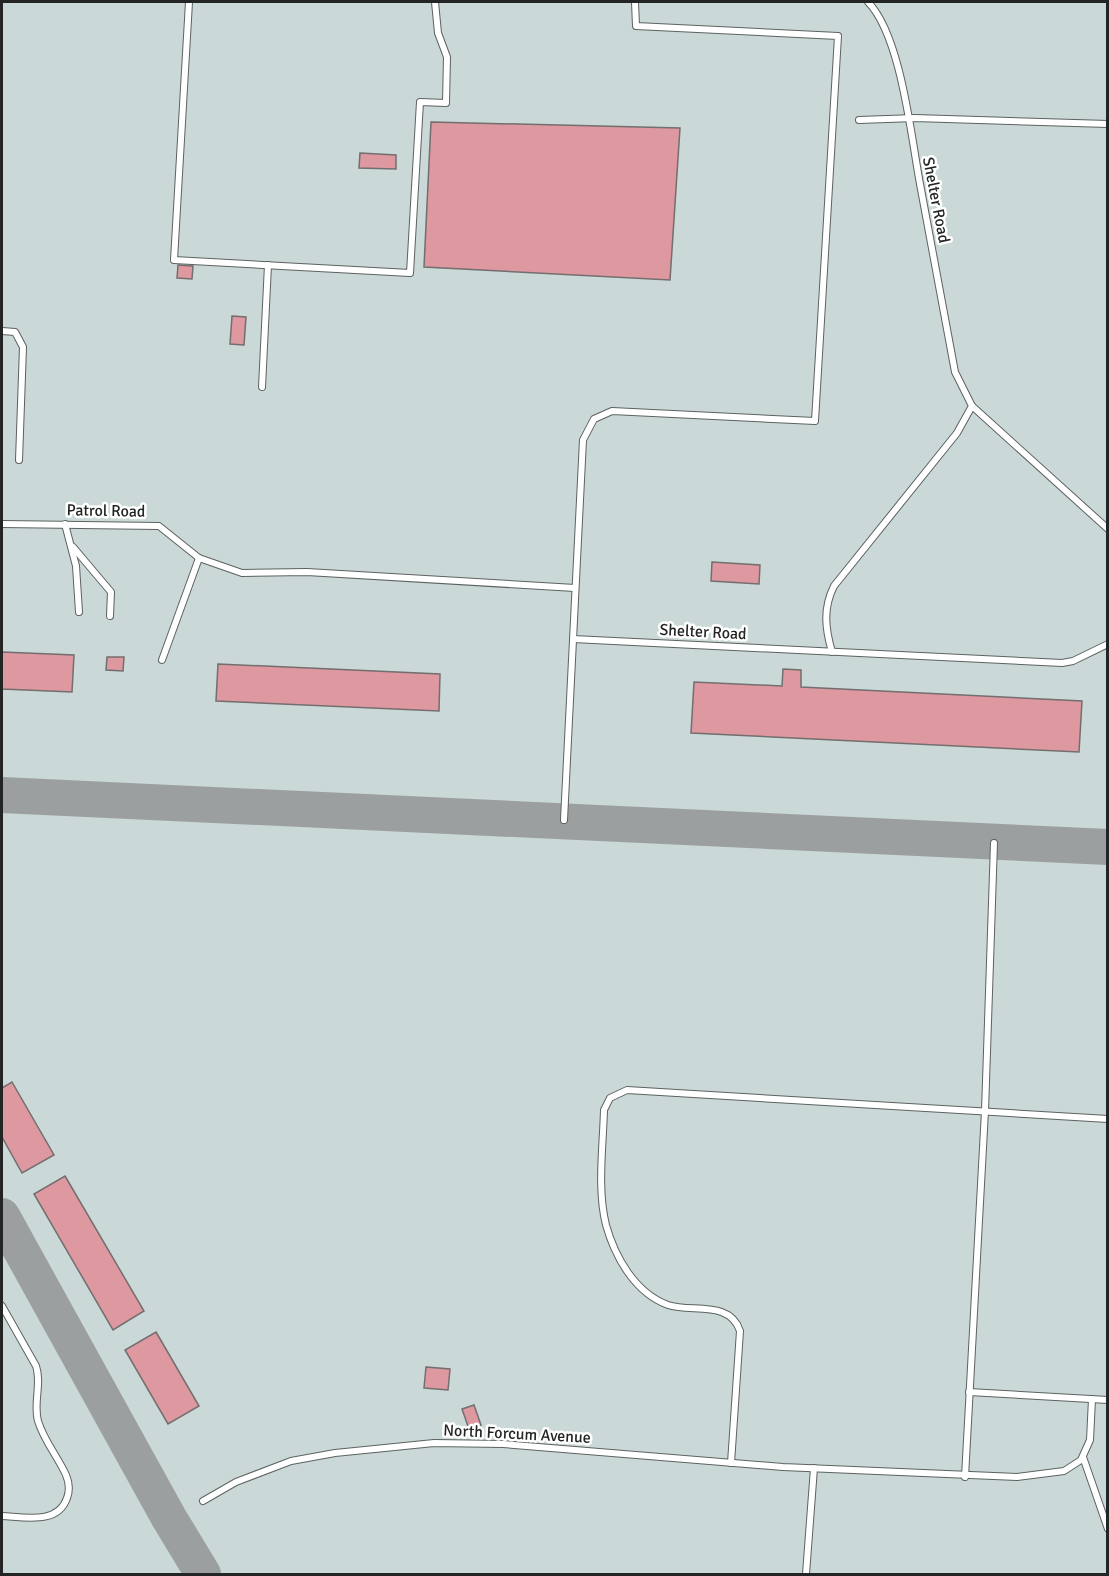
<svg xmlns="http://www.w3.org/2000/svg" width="1109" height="1576" font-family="Signika,sans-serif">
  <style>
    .built { fill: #cad8d7 }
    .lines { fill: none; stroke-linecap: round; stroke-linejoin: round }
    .taxiway { stroke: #9b9f9f; stroke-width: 36 }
    .building { fill: #de989f; stroke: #736e6f; stroke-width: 1.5 }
    .lane-casing { stroke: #5d6261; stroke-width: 8 }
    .lane { stroke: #fff; stroke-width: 6 }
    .labels { text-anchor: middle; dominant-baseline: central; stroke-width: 5; stroke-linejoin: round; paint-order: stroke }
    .street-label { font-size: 16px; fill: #232525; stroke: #fff }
  </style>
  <rect width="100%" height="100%" fill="#dce1e1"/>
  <rect class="built" x="2" y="2" width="1105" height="1572"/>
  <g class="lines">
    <g class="taxiway">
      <path d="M2 795 1108 847"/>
      <path d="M2 1216 169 1518 203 1574"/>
    </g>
  </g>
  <g class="building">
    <path d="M431 122 680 128 670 280 424 267Z"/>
    <path d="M360 153 396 155V169L359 168Z"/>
    <path d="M178 265 193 266 192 279 177 278Z"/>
    <path d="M232 316 246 317 244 345 230 344Z"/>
    <path d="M712 562 760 565 759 584 711 581Z"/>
    <path d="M2 652 74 655 72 692 2 689Z"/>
    <path d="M107 657H124L123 671 106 670Z"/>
    <path d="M218 664 440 674 439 711 216 701Z"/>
    <path d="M783 669 801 670V687L1082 701 1079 752 691 733 694 682 782 686Z"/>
    <path d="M12 1082 54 1155 22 1173 2 1137V1088Z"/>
    <path d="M65 1176 144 1311 113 1330 34 1194Z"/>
    <path d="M156 1332 199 1406 168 1424 125 1350Z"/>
    <path d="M426 1367 450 1369 448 1390 424 1388Z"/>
    <path d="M474 1405 481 1425 469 1429 462 1409Z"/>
  </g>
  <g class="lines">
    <defs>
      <g id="lane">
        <path d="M189 2 174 260 410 273 420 102 446 103 447 57 438 33 435 2"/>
        <path d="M859 120 915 118 1108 124"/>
        <path d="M2 331 15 332 23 347 19 460"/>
        <path d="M262 387 268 265"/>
        <path d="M972 406 1108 529"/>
        <path d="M2 524 159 526 199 558 242 573 307 572 575 588"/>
        <path d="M65 524 76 566 79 612"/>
        <path d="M73 547 111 592 110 616"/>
        <path d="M573 639 1062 663 1073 661 1108 644"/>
        <path d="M832 652C825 628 823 608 834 586L957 433 972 406 955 372C943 309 931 246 920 184 911 136 901 36 868 2"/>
        <path d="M162 660 199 558"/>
        <path d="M564 820 583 440 594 419 612 411 815 421 838 36 636 26 635 2"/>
        <path d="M2 1306 36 1366C42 1384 33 1403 38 1421 44 1441 58 1457 66 1475 69 1482 70 1490 67 1498 58 1525 24 1517 2 1516"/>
        <path d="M969 1392 1108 1400"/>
        <path d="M1083 1457 1108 1529"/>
        <path d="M731 1463 740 1331C730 1300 692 1313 668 1305 635 1293 615 1257 606 1225 597 1189 603 1147 604 1110L610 1098 627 1090 1108 1119"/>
        <path d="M965 1477 985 1111 994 843"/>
        <path d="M203 1501 236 1482 291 1461 335 1453 434 1443 503 1444 783 1467 1017 1477 1064 1471 1081 1460 1090 1440 1092 1399"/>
        <path d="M806 1574 814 1468"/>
      </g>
    </defs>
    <use href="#lane" class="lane-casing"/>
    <use href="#lane" class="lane"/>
  </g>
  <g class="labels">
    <g class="street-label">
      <text transform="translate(936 200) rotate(79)">Shelter Road</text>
      <text transform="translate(106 511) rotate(1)">Patrol Road</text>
      <text transform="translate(703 632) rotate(3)">Shelter Road</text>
      <text transform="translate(517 1434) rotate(3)">North Forcum Avenue</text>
    </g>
  </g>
  <rect width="1109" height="1576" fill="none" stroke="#232525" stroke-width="6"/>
</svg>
